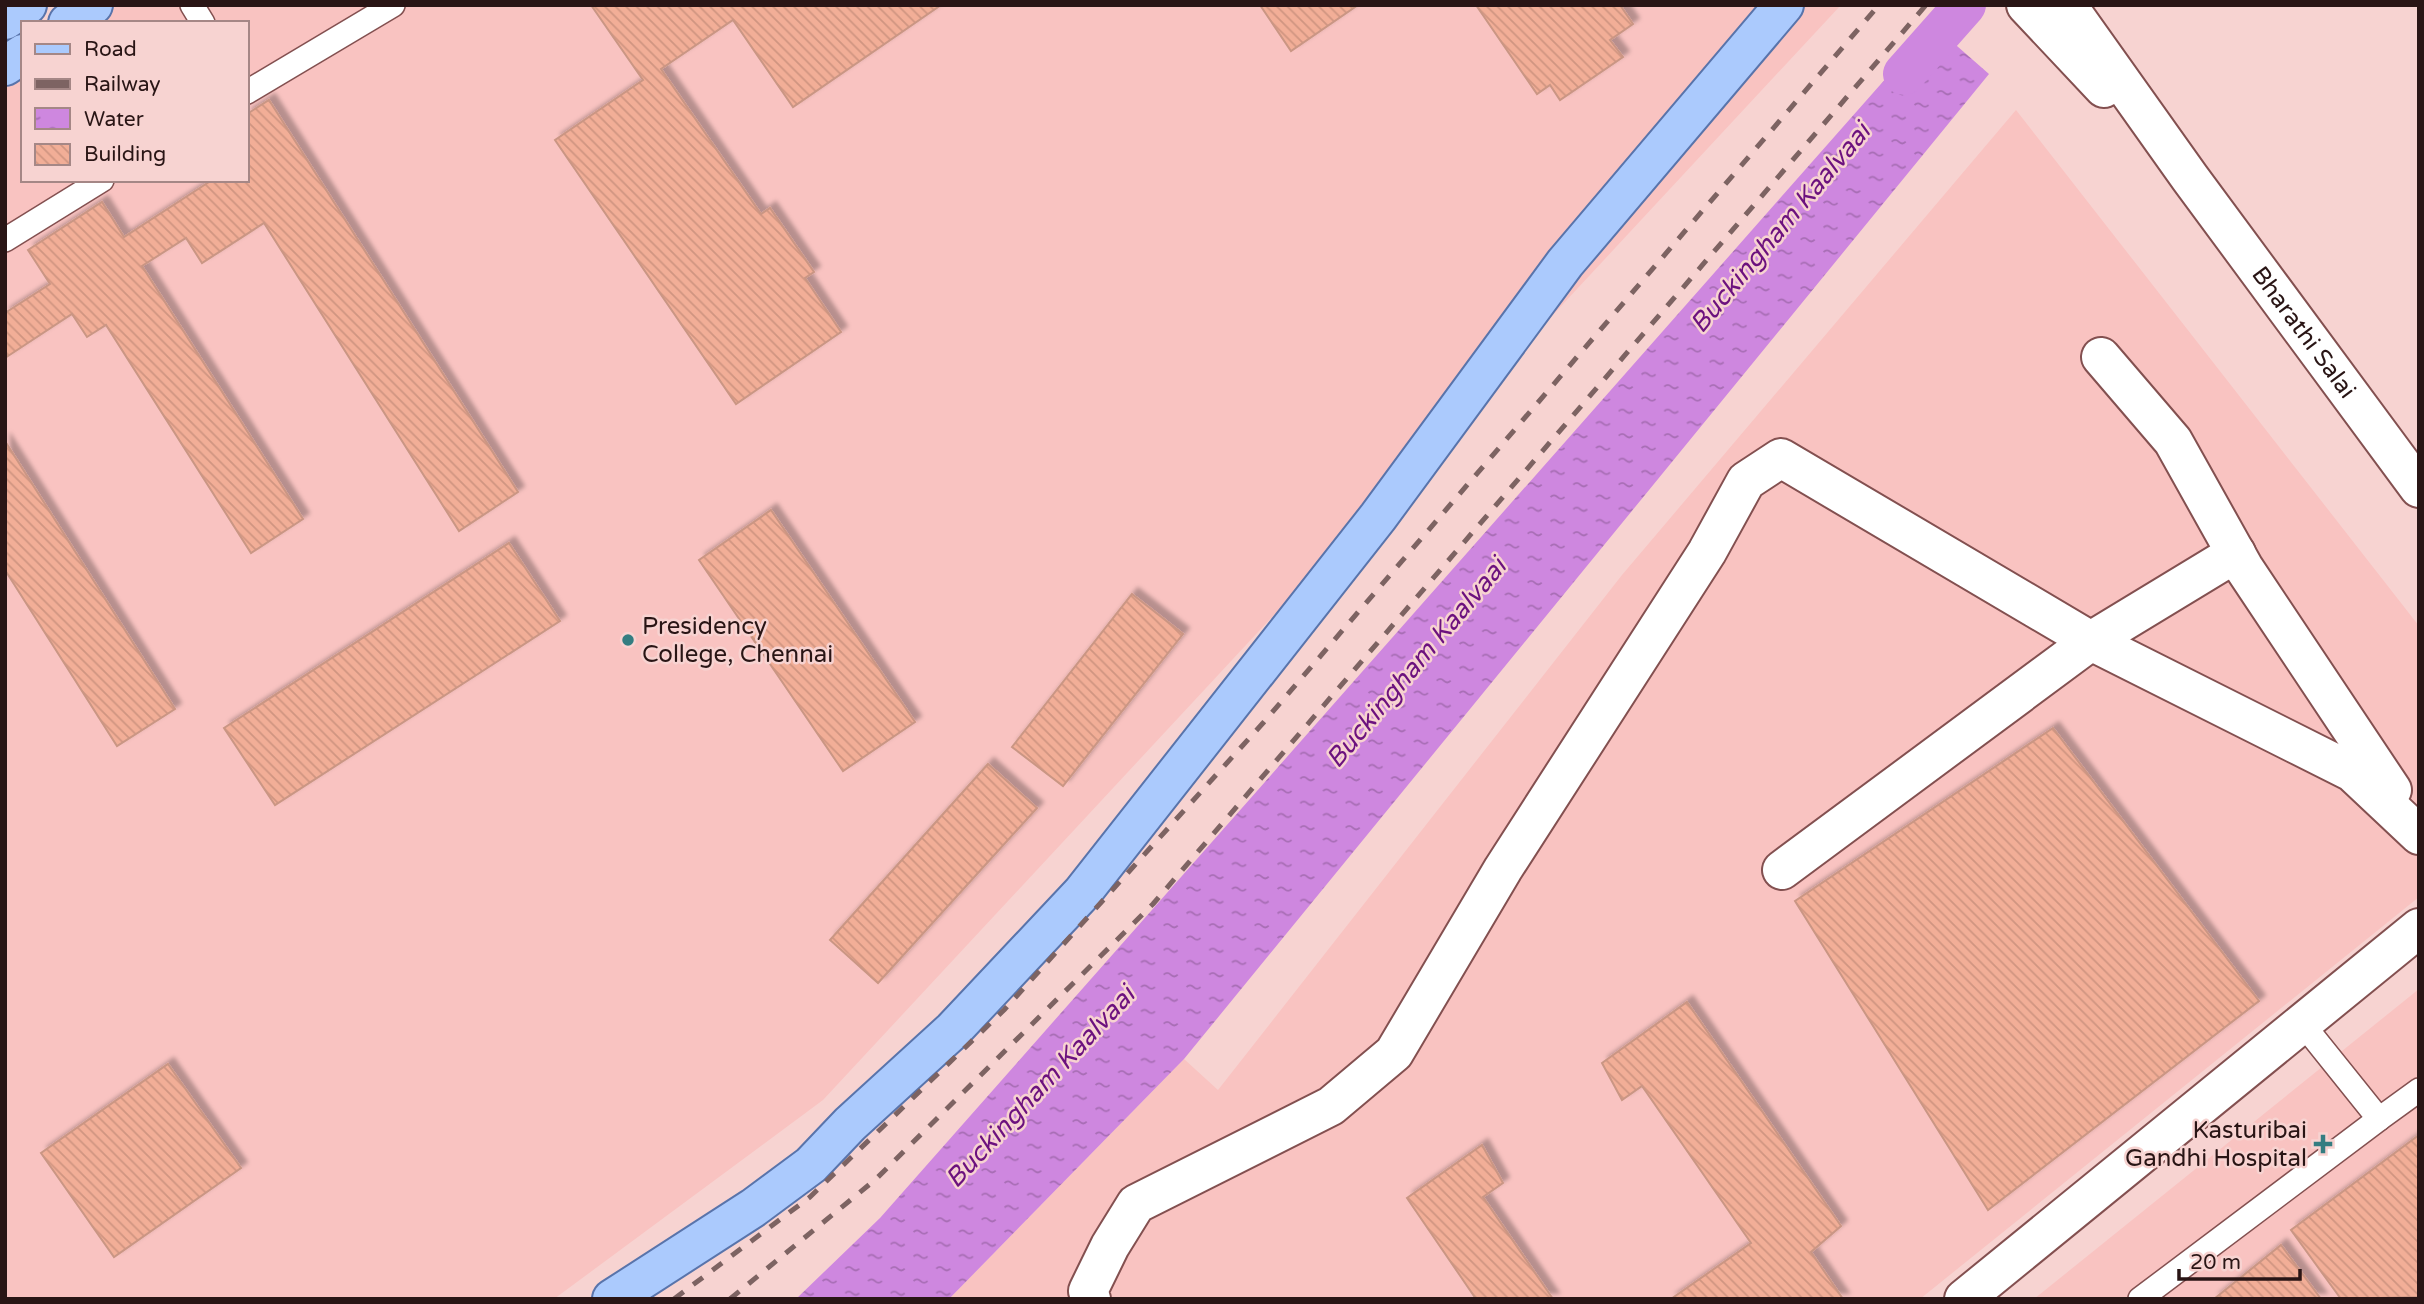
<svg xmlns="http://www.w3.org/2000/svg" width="2424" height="1304" font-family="'Varela Round',sans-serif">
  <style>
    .built { fill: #f9c3c1 }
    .water { fill: url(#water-ripples) }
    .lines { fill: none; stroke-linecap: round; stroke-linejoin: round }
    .canal { stroke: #ce87df; stroke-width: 42 }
    .building { fill: url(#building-back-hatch); stroke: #ca9684; stroke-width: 2; filter: url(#shadow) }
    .lane-casing { stroke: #835050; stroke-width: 26 }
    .street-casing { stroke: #835050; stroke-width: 42 }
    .secondary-casing { stroke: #835050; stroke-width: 42 }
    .primary-casing { stroke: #5974ab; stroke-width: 42 }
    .lane { stroke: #fff; stroke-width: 23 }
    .street { stroke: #fff; stroke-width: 38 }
    .secondary { stroke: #fff; stroke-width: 38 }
    .primary { stroke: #abcafd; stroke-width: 38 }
    .rail { stroke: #7d6362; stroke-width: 5; stroke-dasharray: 12 12; stroke-linecap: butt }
    .poi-dot { fill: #347d81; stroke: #f7d3d1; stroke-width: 2.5 }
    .labels { text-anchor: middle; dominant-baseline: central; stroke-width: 5; stroke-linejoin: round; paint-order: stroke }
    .street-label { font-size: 24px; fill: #291515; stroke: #f7d3d1 }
    .poi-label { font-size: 24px; fill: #291515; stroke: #f7d3d1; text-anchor: start }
    .water-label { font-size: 26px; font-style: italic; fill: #6c117e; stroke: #f7d3d1 }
  </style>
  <defs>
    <pattern id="water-ripples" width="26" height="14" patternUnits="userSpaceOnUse" patternTransform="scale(1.75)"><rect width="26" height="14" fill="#ce87df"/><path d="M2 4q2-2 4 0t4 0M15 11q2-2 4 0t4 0" fill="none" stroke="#a76db4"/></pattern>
    <pattern id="building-back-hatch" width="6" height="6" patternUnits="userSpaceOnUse" patternTransform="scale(1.75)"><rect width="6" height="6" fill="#f2ae97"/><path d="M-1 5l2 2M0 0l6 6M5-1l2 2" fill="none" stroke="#d09581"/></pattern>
    <filter id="shadow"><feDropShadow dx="6" dy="-6" stdDeviation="2" flood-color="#0004"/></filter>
  </defs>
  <rect width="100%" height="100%" fill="#f7d3d1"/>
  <g class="built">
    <path d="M118 5H1841L823 1100 554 1299H5V84L23 72V180H247V23H93Z"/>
    <path d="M2016 110 2419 626V897L1920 1299H949L1184 1059 1218 1090 1622 575Z"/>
    <path d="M2419 989V1299H2034Z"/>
  </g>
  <path class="water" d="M1933 25 1989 74 1184 1059 949 1299H796L880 1218Z"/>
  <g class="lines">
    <path class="canal" d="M1904 74 1965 5"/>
  </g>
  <g class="building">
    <path d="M591 5H941L793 107 733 20 661 69 761 214 770 208 814 272 805 278 841 332 736 404 555 140 643 80Z"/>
    <path d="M1260 5H1358L1291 51Z"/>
    <path d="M1476 5H1620L1633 24 1610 40 1623 57 1560 100 1550 85 1537 94Z"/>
    <path d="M269 100 518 492 459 531 264 223 202 263 186 238 142 266 303 519 251 553 106 325 87 337 72 314 5 358V313L50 284 28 250 102 202 124 237 209 182 208 180H247V114Z"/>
    <path d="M5 441 175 709 117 746 5 570Z"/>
    <path d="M771 510 915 722 843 771 699 560Z"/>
    <path d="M509 543 560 621 275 805 224 728Z"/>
    <path d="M1132 594 1183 634 1063 786 1012 747Z"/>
    <path d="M2053 728 2259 1001 1988 1210 1795 901Z"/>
    <path d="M988 764 1037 808 878 983 830 940Z"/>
    <path d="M1687 1002 1841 1226 1811 1252 1843 1299H1671L1751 1243 1642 1086 1622 1100 1602 1063Z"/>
    <path d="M168 1064 241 1168 114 1257 41 1153Z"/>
    <path d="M2419 1135V1297L2341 1299 2291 1230Z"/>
    <path d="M1482 1145 1503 1183 1483 1197 1553 1299H1476L1407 1198Z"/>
    <path d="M2281 1245 2321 1299H2214Z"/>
  </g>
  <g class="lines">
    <defs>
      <g id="lane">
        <path d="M192 5 203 23"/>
        <path d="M247 92 393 5"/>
        <path d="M5 240 102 180"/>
        <path d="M2379 1119 2419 1090"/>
        <path d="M2140 1299 2379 1119 2302 1023"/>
      </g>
      <g id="street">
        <path d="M2101 357 2173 441 2244 568 2392 790"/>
        <path d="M1782 870 2091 641 2236 553"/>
        <path d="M1091 1299 1088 1291 1110 1246 1136 1204 1331 1106 1394 1053 1503 869 1707 552 1746 481 1781 458 2091 641 2352 772 2419 835"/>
        <path d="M1964 1299 2419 928"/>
      </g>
      <g id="secondary">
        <path d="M2026 5 2104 88"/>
        <path id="s1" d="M2067 5 2190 178 2419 488"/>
      </g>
      <g id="primary">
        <path d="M5 20 27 5"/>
        <path d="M68 23 93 5"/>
        <path d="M5 66 23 54"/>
        <path d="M612 1299 753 1208 811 1165 850 1124 953 1030 1082 893 1378 517 1565 263 1784 5"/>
      </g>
    </defs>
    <use href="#lane" class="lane-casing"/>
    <use href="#street" class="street-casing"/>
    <use href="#secondary" class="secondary-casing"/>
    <use href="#primary" class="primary-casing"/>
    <use href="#lane" class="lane"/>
    <use href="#street" class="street"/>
    <use href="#secondary" class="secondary"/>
    <use href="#primary" class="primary"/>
    <g class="rail">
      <path d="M674 1299 810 1197 1004 1010 1263 723 1879 5"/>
      <path d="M730 1299 876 1179 1153 904 1926 5"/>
    </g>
  </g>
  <g class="poi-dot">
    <circle cx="628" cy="640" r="7"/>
    <path d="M2319.5 1133.5h7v7h7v7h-7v7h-7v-7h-7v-7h7z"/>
  </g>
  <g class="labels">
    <g class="street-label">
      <text stroke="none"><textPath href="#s1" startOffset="404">Bharathi Salai</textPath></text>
    </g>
    <g class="poi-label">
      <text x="642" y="626">Presidency<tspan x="642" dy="28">College, Chennai</tspan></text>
      <text x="2307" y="1130" text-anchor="end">Kasturibai<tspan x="2307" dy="28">Gandhi Hospital</tspan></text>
    </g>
    <g class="water-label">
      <text transform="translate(1780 228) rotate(-50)">Buckingham Kaalvaai</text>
      <text transform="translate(1416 663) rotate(-50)">Buckingham Kaalvaai</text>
      <text transform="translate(1040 1087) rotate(-47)">Buckingham Kaalvaai</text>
    </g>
  </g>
  <rect width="2424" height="1304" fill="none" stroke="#291515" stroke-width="14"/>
  <rect x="21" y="21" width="228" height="161" fill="#f7d3d1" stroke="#a58786" stroke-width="2"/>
  <rect x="35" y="44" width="35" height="10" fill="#abcafd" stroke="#a58786" stroke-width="2"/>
  <text x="84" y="56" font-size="21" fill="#291515">Road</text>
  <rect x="35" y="79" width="35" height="10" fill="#7d6362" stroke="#a58786" stroke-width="2"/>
  <text x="84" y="91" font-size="21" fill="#291515">Railway</text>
  <rect x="35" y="108" width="35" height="21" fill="url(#water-ripples)" stroke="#a58786" stroke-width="2"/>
  <text x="84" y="126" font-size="21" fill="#291515">Water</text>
  <rect x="35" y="144" width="35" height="21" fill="url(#building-back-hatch)" stroke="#a58786" stroke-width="2"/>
  <text x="84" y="161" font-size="21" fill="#291515">Building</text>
  <path d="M2179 1269v10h121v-10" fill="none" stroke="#291515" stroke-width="3.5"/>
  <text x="2190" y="1269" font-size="21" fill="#291515" stroke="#f7d3d1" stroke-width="5" paint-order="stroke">20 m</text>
</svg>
